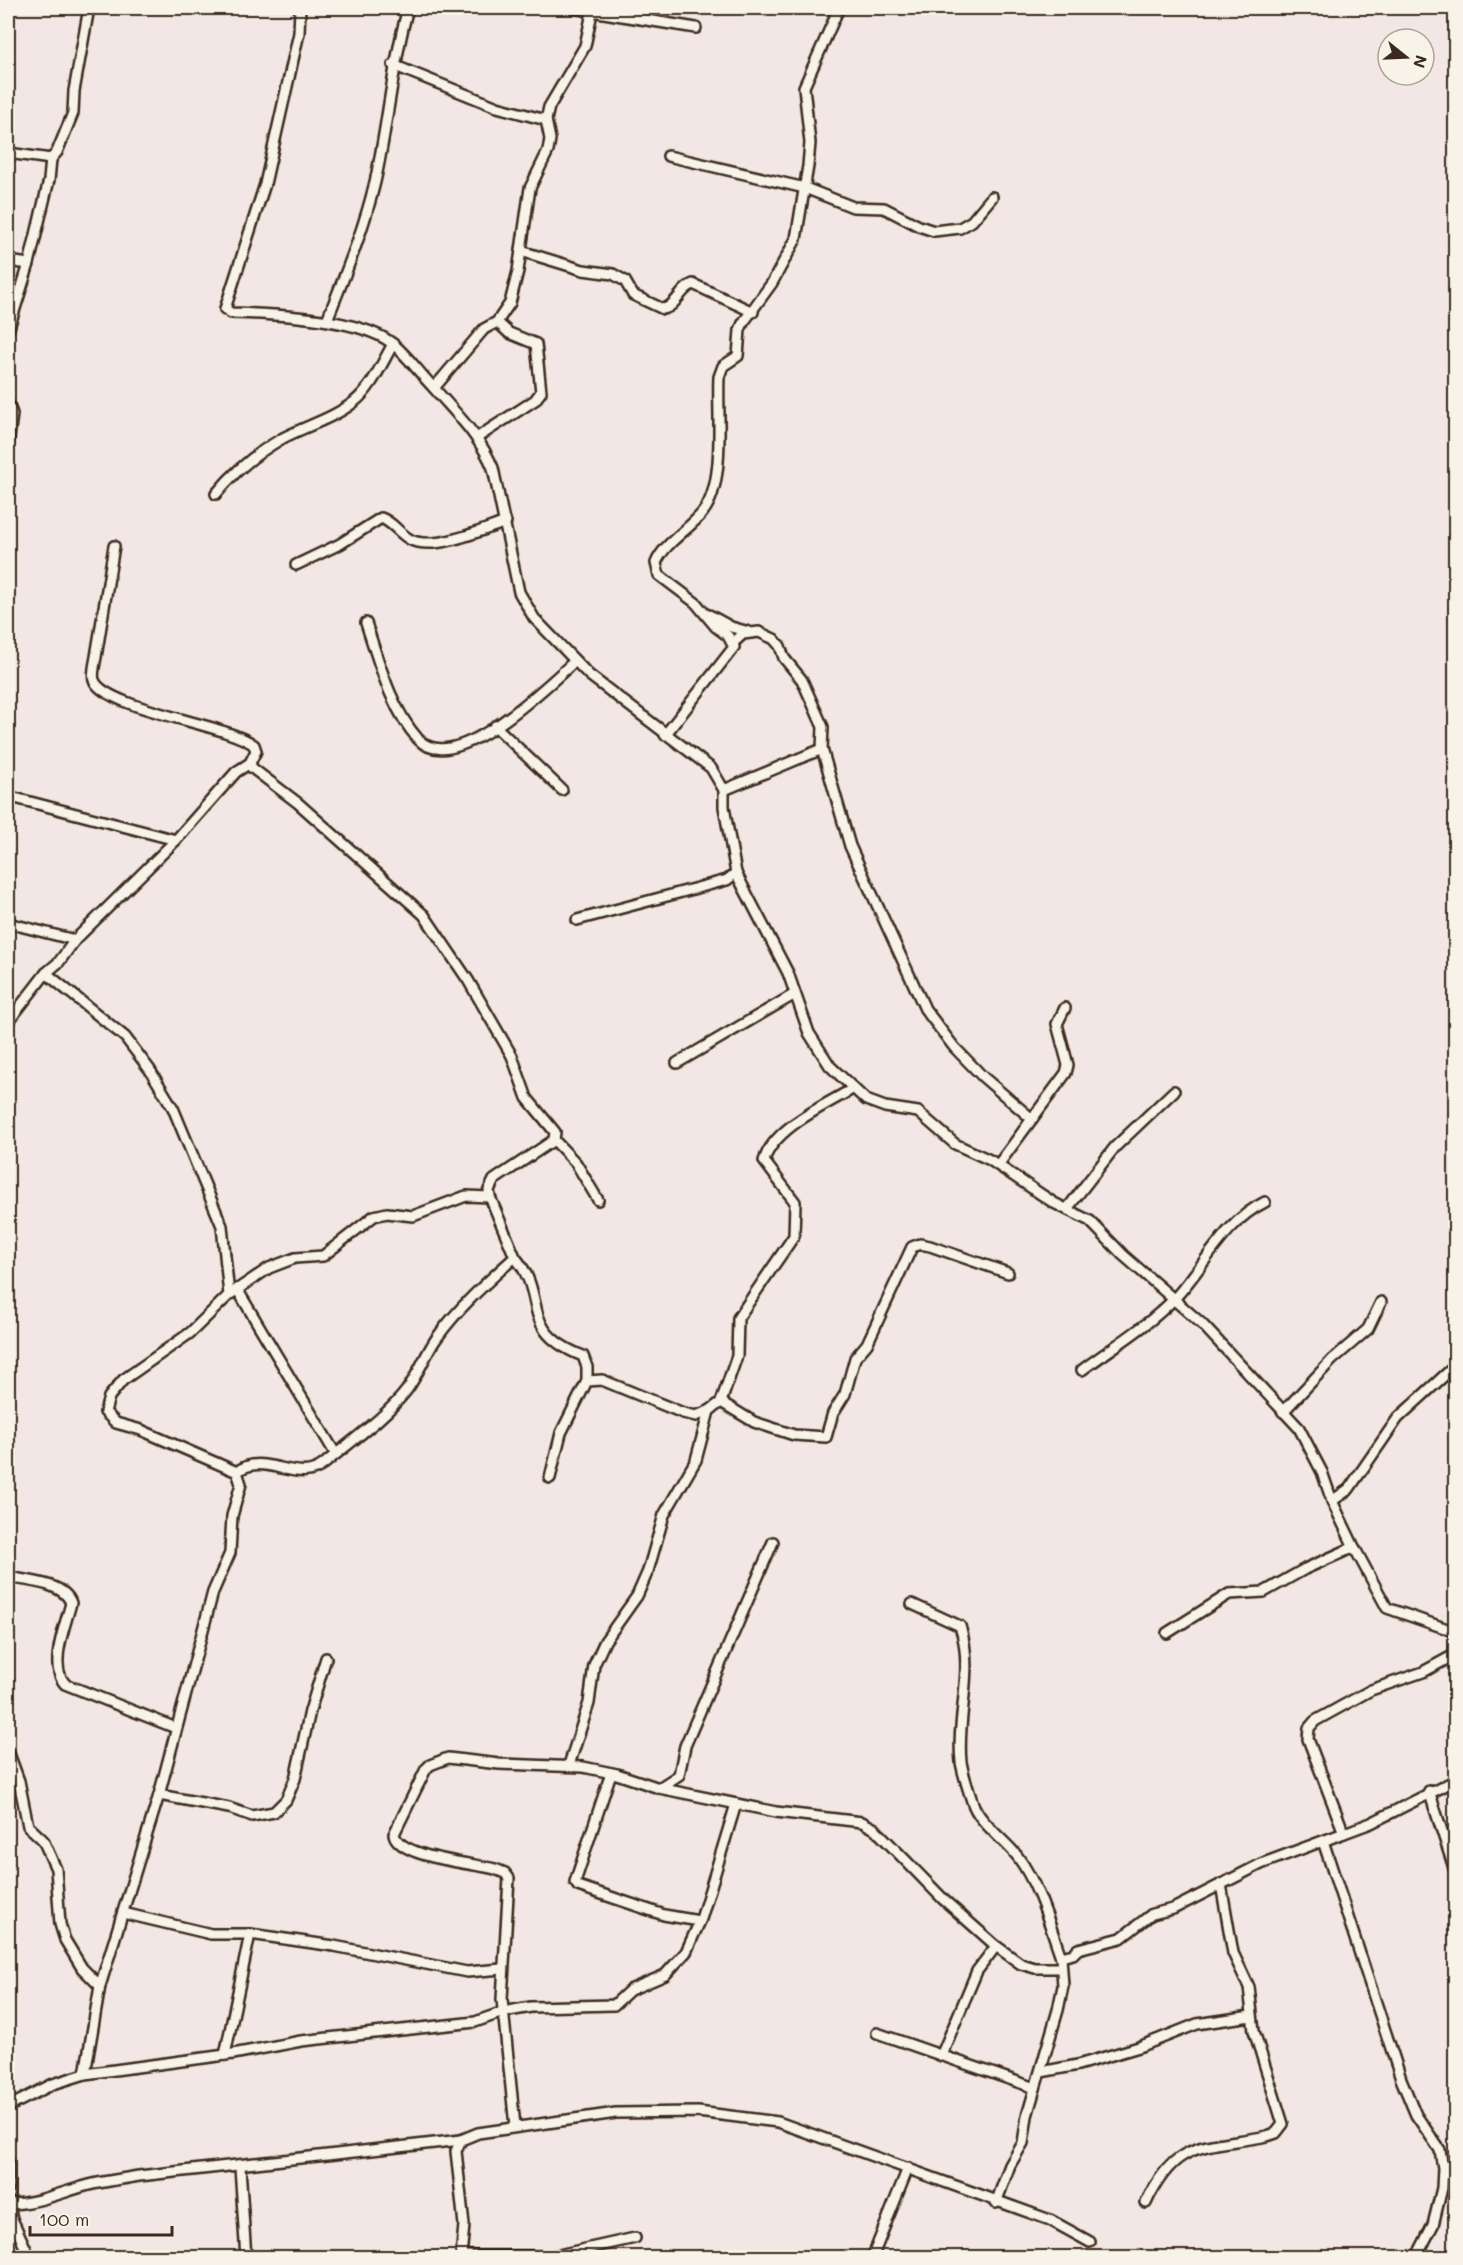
<svg xmlns="http://www.w3.org/2000/svg" width="1463" height="2265" font-family="Mali,sans-serif">
  <style>
    .lines { fill: none; stroke-linecap: round; stroke-linejoin: round }
    .minor-casing { stroke: #3b2a1e; stroke-width: 14 }
    .minor { stroke: #f7f3e8; stroke-width: 9 }
  </style>
  <rect width="100%" height="100%" fill="#f3e7e5"/>
  <filter id="ink" filterUnits="userSpaceOnUse"><feTurbulence type="fractalNoise" baseFrequency=".0167" numOctaves="2"/><feDisplacementMap in="SourceGraphic" scale="12" xChannelSelector="R" yChannelSelector="G"/><feConvolveMatrix kernelMatrix="1 2 1 2 8 2 1 2 1" color-interpolation-filters="sRGB"/></filter>
  <g filter="url(#ink)">
    <g class="lines">
      <defs>
        <g id="minor">
          <path d="M300 8 299 33 265 184 225 309 231 313C272 314 361 318 393 344 408 356 420 374 434 388"/>
          <path d="M573 8 696 28"/>
          <path d="M593 8 585 46 549 107 546 120 550 139 548 151 530 188 518 271 510 303 497 322 484 329 434 388C456 414 480 436 493 468L519 592 534 618 589 675 711 768 724 790V807L736 873 788 973 809 1033 830 1066 866 1100 885 1107 918 1112 955 1144 990 1160 1054 1203 1090 1221 1123 1255 1202 1324 1299 1428 1322 1472 1332 1501 1354 1547 1387 1608 1456 1632"/>
          <path d="M393 65 497 107 546 120"/>
          <path d="M8 153 51 159"/>
          <path d="M668 156 805 188 853 207 884 208 919 226 934 231 960 228 972 221 992 197"/>
          <path d="M521 251 583 270 613 274 625 281 633 295 663 309C676 307 680 289 693 284L753 312"/>
          <path d="M8 261 29 264"/>
          <path d="M327 320C345 275 364 229 375 182 388 124 392 65 408 8"/>
          <path d="M8 331 29 264 49 180 51 159 57 152 73 113 74 91 89 8"/>
          <path d="M8 403 12 414 8 446"/>
          <path d="M478 437 535 400 541 392 536 344 509 333 497 322"/>
          <path d="M216 494C234 472 258 452 283 438 306 426 334 418 354 402 372 388 382 363 393 344"/>
          <path d="M296 565 340 544 381 518C393 522 399 534 411 540 435 551 482 530 506 522"/>
          <path d="M709 615 731 627 749 632"/>
          <path d="M366 623C379 662 390 707 418 739 455 779 548 684 575 661"/>
          <path d="M733 643 743 634 759 632 774 639 780 646 784 658 802 680 823 727 822 749 850 846 925 1009 954 1047 983 1077 1032 1119"/>
          <path d="M495 726 562 790"/>
          <path d="M665 735 734 647 728 636 716 627 696 603 659 575 656 563C664 543 690 529 703 512 726 482 717 416 719 377L723 366 738 356 740 330 743 323 772 283 796 239 808 166 810 143 804 87 839 8"/>
          <path d="M250 763 252 768 298 803 424 915 468 980 512 1056 527 1098 555 1132 554 1140 576 1163 598 1200"/>
          <path d="M724 790 822 749"/>
          <path d="M15 798 176 840"/>
          <path d="M577 920 727 880 736 873"/>
          <path d="M8 923 75 940"/>
          <path d="M46 973 125 1037 150 1070 173 1108 222 1226 229 1295"/>
          <path d="M8 1022 46 973 59 962 75 940 176 840 236 772 250 763 256 751 254 745C227 724 105 709 94 680 92 674 95 663 96 657L114 546"/>
          <path d="M677 1063 795 994"/>
          <path d="M998 1165 1066 1073 1068 1065 1057 1024 1065 1008"/>
          <path d="M1067 1209 1115 1147 1174 1091"/>
          <path d="M515 1257C549 1298 517 1330 583 1356L587 1367V1381"/>
          <path d="M237 1289 335 1453"/>
          <path d="M1082 1370C1113 1347 1148 1326 1174 1299 1205 1266 1224 1222 1265 1202"/>
          <path d="M721 1402 737 1356 738 1318 794 1236 795 1202 764 1161C773 1128 826 1105 854 1088"/>
          <path d="M1283 1412 1332 1360 1368 1329 1381 1302"/>
          <path d="M237 1472C263 1450 298 1486 324 1464 351 1441 384 1419 406 1391 418 1375 425 1355 436 1339 458 1308 487 1282 515 1257L490 1197 489 1190 494 1180 554 1140"/>
          <path d="M550 1478 561 1433 587 1381 602 1380 683 1413 696 1416 709 1411"/>
          <path d="M1332 1501 1349 1489 1398 1418 1456 1365"/>
          <path d="M8 1577C26 1581 64 1582 71 1603 66 1624 48 1665 65 1684L176 1728"/>
          <path d="M912 1604 960 1626C975 1671 956 1716 961 1762 963 1774 968 1789 972 1801 978 1822 1004 1839 1018 1857 1039 1886 1049 1923 1061 1957"/>
          <path d="M1167 1633 1229 1594 1264 1592 1305 1569 1354 1547"/>
          <path d="M8 1751 19 1781 28 1826 43 1840 56 1869 60 1924 65 1940 82 1968 100 1986"/>
          <path d="M569 1765 589 1703 594 1665 605 1641 637 1596 648 1571 664 1515 696 1460 709 1411 721 1402 754 1422 794 1435 826 1437 833 1413 845 1394 855 1358 867 1344 912 1247 920 1244 930 1246 1008 1273"/>
          <path d="M611 1773 575 1882 578 1886 664 1915 699 1921"/>
          <path d="M659 1788 679 1775 685 1746 773 1542"/>
          <path d="M1429 1791 1456 1874"/>
          <path d="M159 1795 229 1808 252 1816 274 1812 286 1800 295 1779 310 1711 326 1658"/>
          <path d="M1344 1833 1308 1739 1309 1728 1315 1721 1371 1690 1423 1672 1456 1654"/>
          <path d="M1323 1841 1401 2079 1416 2115 1440 2150 1443 2168 1442 2188 1433 2225 1416 2258"/>
          <path d="M123 1913 211 1934H250L334 1946 467 1972 502 1969"/>
          <path d="M877 2033 1035 2088"/>
          <path d="M225 2055 250 1934"/>
          <path d="M941 2056 977 1971 996 1946"/>
          <path d="M1041 2072 1078 2065 1139 2047 1197 2024 1251 2016"/>
          <path d="M85 2074 100 1986 159 1795 213 1592 230 1553 232 1516 241 1484 237 1472 141 1430 116 1423 105 1412 109 1397 123 1380 190 1333 229 1295 269 1268 295 1258 323 1256 374 1216 387 1213 413 1216 466 1196 490 1197"/>
          <path d="M8 2107 53 2084 85 2074 233 2054 301 2041 475 2022 503 2012 531 2007 614 2005 630 1990 665 1975 686 1952 701 1919 736 1804"/>
          <path d="M515 2126 502 1999 509 1878 505 1873 495 1869C473 1863 399 1858 394 1834L426 1769 430 1765 448 1758 499 1764 583 1767 617 1774 659 1788 776 1812 862 1822 875 1829 944 1900 996 1946 1021 1964 1035 1968H1060"/>
          <path d="M8 2160V2189"/>
          <path d="M240 2167 246 2258"/>
          <path d="M8 2200 12 2219 30 2258"/>
          <path d="M996 2203 1010 2165 1023 2143 1027 2116 1058 2010 1063 1986 1061 1957 1073 1954 1078 1949 1121 1938 1152 1914 1173 1909 1261 1864 1371 1823 1456 1780"/>
          <path d="M1146 2203C1176 2138 1206 2148 1267 2136L1276 2133 1283 2124 1254 2031 1249 1987 1233 1953 1221 1884"/>
          <path d="M8 2204C37 2204 62 2192 89 2185 105 2181 123 2179 139 2176L461 2140"/>
          <path d="M462 2256H554L635 2238"/>
          <path d="M461 2258 464 2225 456 2151 461 2140 478 2133 616 2113 698 2112 778 2122 1050 2220 1090 2242"/>
          <path d="M872 2258 908 2168"/>
        </g>
      </defs>
      <use href="#minor" class="minor-casing"/>
      <use href="#minor" class="minor"/>
    </g>
  </g>
  <rect width="1463" height="2265" fill="none" stroke="#f7f3e8" stroke-width="30"/>
  <rect x="15" y="15" width="1433" height="2235" fill="none" stroke="#3b2a1e" stroke-width="2" filter="url(#ink)"/>
  <g transform="translate(1406 57) rotate(108)"><circle r="28" fill="#f7f3e8" stroke="#aca397" stroke-width="1.5"/>
  <path d="M0-4.5L10 22L0 15L-10 22Z" fill="#3b2a1e"/>
  <text y="-9" font-size="16" font-weight="bold" text-anchor="middle" fill="#3b2a1e">N</text>
  </g>
  <path d="M30 2226v9h142v-9" fill="none" stroke="#3b2a1e" stroke-width="3"/>
  <text x="39" y="2226" font-size="18" fill="#3b2a1e" stroke="#f7f3e8" stroke-width="4.5" paint-order="stroke">100 m</text>
</svg>
